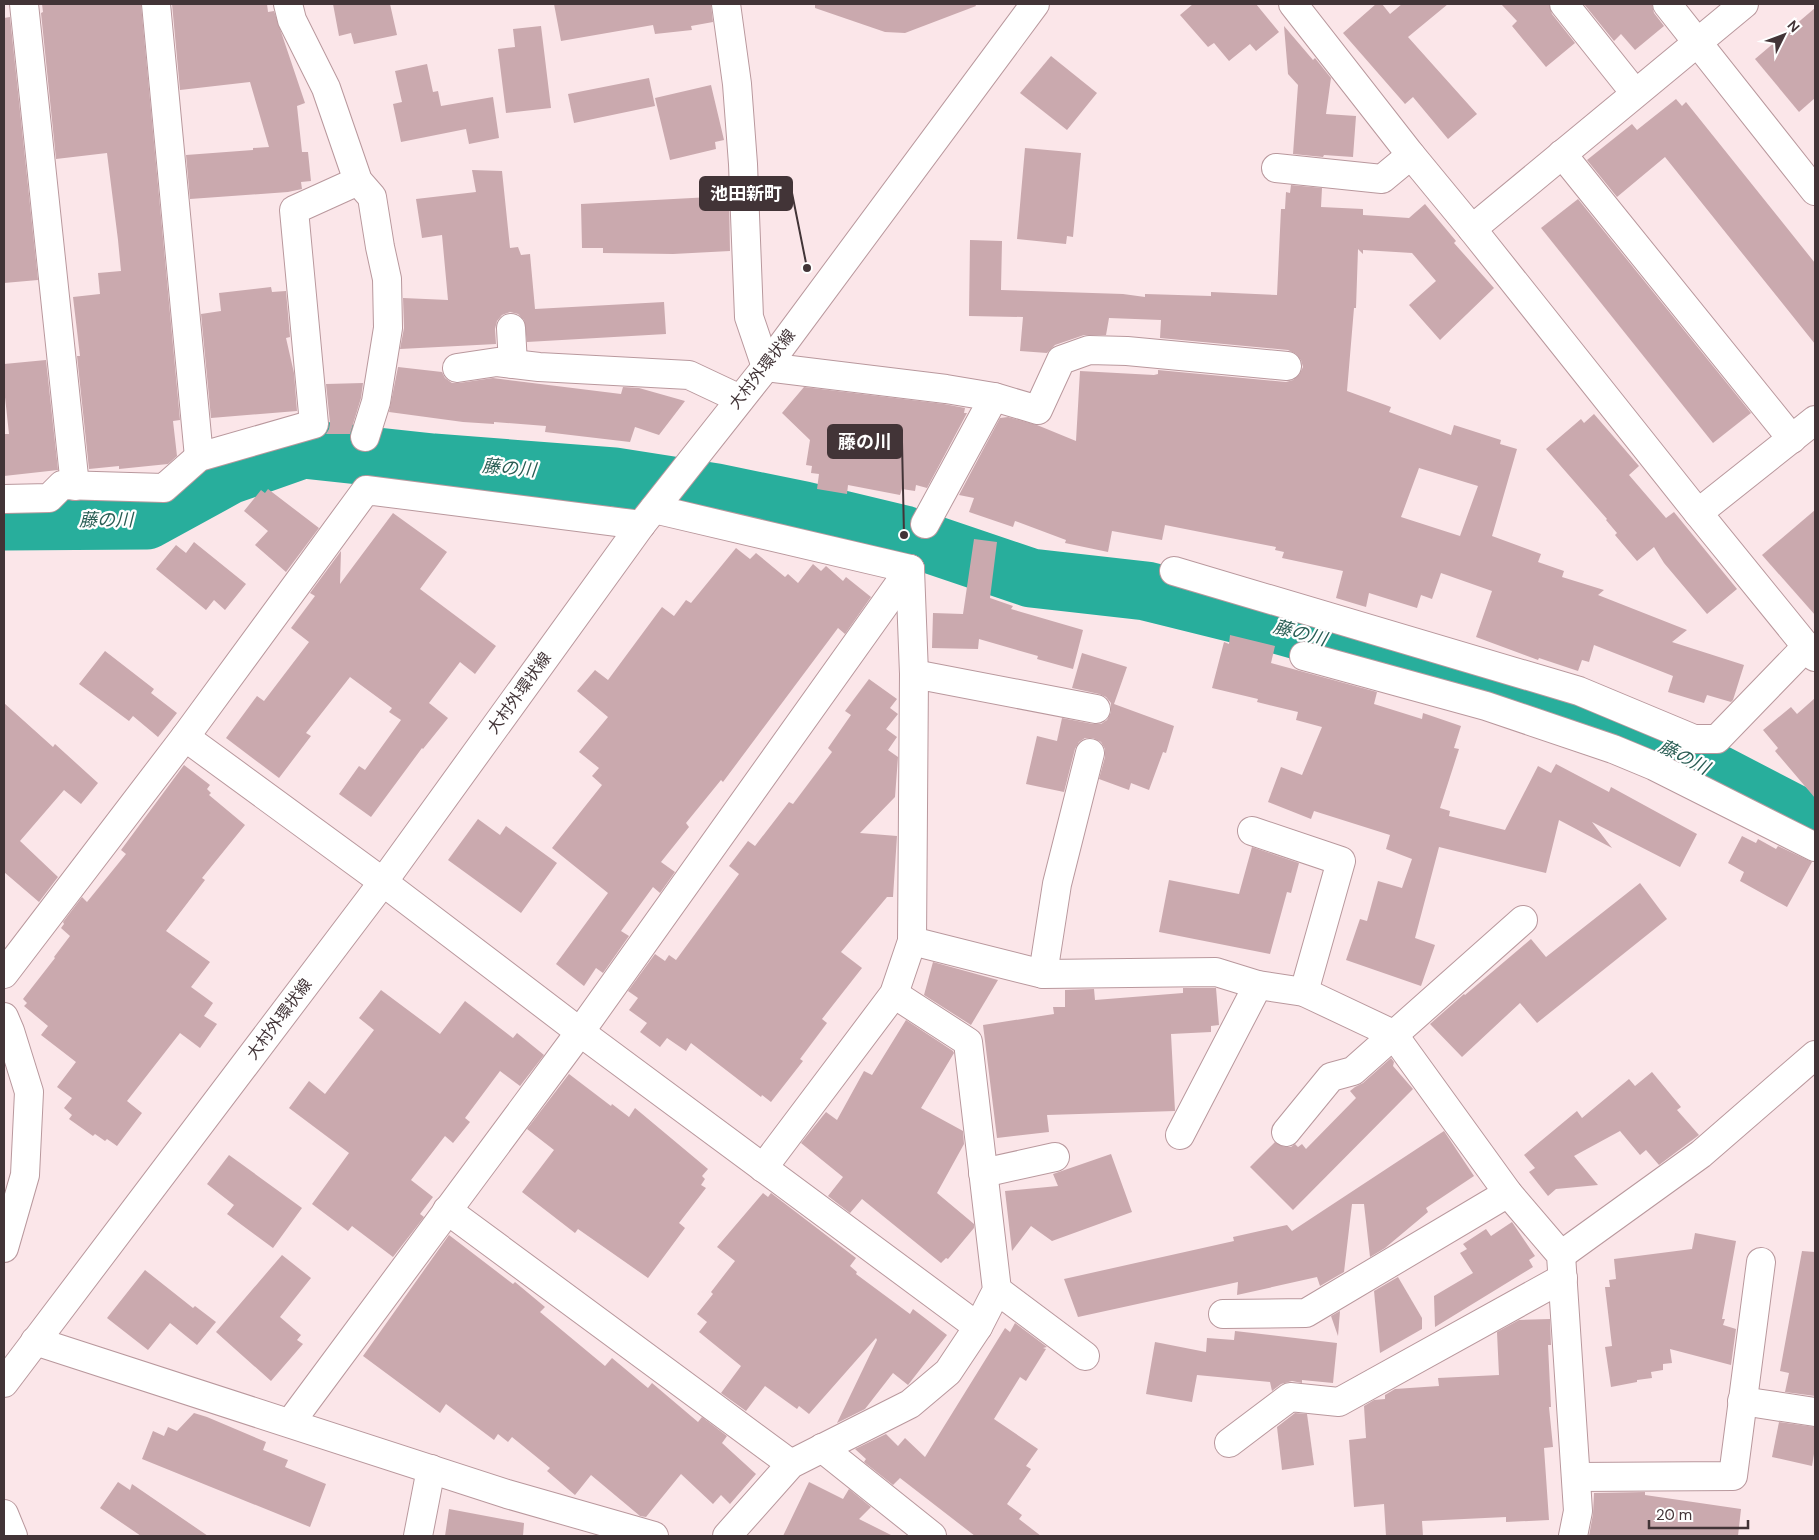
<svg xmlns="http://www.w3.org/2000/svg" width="1819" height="1540" font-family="'DM Sans','Noto Sans JP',sans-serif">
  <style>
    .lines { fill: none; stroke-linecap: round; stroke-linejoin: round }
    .river { stroke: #28ae9c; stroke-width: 59 }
    .building { fill: #caa9ae; fill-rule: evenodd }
    .minor-casing { stroke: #b9989d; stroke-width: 30 }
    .major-casing { stroke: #b9989d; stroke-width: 30 }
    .minor { stroke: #fff; stroke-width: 28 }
    .major { stroke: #fff; stroke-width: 28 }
    .labels { text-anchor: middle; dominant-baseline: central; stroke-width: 4.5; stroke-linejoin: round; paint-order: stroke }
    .street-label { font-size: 16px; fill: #423437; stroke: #fff }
    .water-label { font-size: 18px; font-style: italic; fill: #295d54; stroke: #fff }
    .leader { fill: none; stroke: #423437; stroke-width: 2 }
    .callout-dot { fill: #423437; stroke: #fff; stroke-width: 2 }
    .callout { fill: #423437; stroke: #423437; stroke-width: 2 }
    .callout-label { font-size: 18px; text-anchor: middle; font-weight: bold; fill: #fff }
  </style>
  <rect width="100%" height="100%" fill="#fbe6e9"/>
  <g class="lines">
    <path class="river" d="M4 521 147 520 229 475 303 449 433 463 614 477 716 493 804 511 904 535 1031 578 1146 591 1259 619 1500 687 1642 735 1815 825"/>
  </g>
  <g class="building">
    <path d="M42 4H141L180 420 173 421 177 456 168 464 119 469V466L89 469 77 356H80L73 297 100 294 98 273 121 271 118 240 107 153 56 159 41 13 43 12Z"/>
    <path d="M172 4H267L268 12 274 11 305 103 297 106 302 152H308L311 181 301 182 302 189 288 192 190 199 186 155 253 150V148L269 147 250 82 180 90Z"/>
    <path d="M333 4H390L397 35 354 44 351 33 339 36Z"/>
    <path d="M554 4H711L713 22 691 26 692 30 655 34 653 25 561 41Z"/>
    <path d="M815 4H975L976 6 905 33 885 32 815 8Z"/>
    <path d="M1193 4H1256L1279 32 1256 51 1250 44 1229 61 1214 43 1208 47 1180 15Z"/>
    <path d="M1376 4H1382L1390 14 1402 4H1448L1408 37 1477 114 1448 139 1413 97 1405 104 1343 33Z"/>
    <path d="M1501 4H1549L1552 14 1575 43 1546 67 1512 26 1517 21Z"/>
    <path d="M1584 4H1652L1654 13 1664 26 1635 50 1621 34 1614 41Z"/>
    <path d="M1815 8V98L1799 112 1755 59Z"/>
    <path d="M10 17 38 280 4 283V18Z"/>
    <path d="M541 26 551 108 506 113 498 49 515 47 513 29Z"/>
    <path d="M1284 26 1313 60 1315 58 1331 78 1326 114 1356 116 1353 157 1324 155 1323 157 1293 154 1298 85 1288 74Z"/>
    <path d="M1051 56 1097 93 1067 130 1020 93Z"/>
    <path d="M427 64 433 92 438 91 441 106 493 97 499 138 469 144 466 129 401 142 393 104 402 102 395 71Z"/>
    <path d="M649 78 655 106 574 123 568 94Z"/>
    <path d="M711 85 724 140 715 142 716 149 670 160 655 98Z"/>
    <path d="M1676 99 1682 106 1686 102 1815 263V344L1665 157 1617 197 1587 160 1632 124 1637 130Z"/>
    <path d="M1025 148 1081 153 1073 237 1067 236 1066 244 1017 239Z"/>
    <path d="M472 170 502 171 510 248 518 247 521 255 530 254 535 309 664 302 666 334 527 342 524 320 518 314 510 312 502 315 497 321 495 329 496 344 400 349 404 328 403 298 448 300 442 235 422 238 416 199 476 192Z"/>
    <path d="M1291 185 1322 188 1321 207 1363 209V215L1409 218 1425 204 1456 241 1454 243 1494 288 1440 340 1409 305 1436 281 1412 253 1363 250V254L1358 249 1356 308H1354L1347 391 1391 407 1389 412 1451 435 1454 425 1501 440 1500 444 1517 449 1492 536 1541 554 1538 562 1564 571 1562 577 1604 590 1598 595 1687 630 1672 642 1744 665 1733 700 1731 702 1707 695 1704 703 1668 692 1673 676 1594 645 1589 662 1582 660 1578 671 1539 658 1538 660 1476 637 1492 591 1441 573 1432 599 1421 595 1417 608 1369 593 1366 607 1336 598 1343 571 1282 558 1284 552 1275 550 1276 547 1165 525 1162 540 1112 531 1108 552 1065 543 1066 540 1015 521 1013 527 969 512 974 498 959 495 1000 418 1008 417 1037 425 1076 441 1080 371 1154 375 1158 374V370L1286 382 1293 380 1299 375 1303 367 1301 360 1296 354 1288 350 1160 338 1161 320 1109 318 1106 335H1084L1055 345 1047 353 1020 351 1023 317 969 316 970 240 1002 241 1001 290 1123 294 1145 297V294L1211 296V292L1277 295 1281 209H1285L1286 192 1290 193ZM1419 468 1478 486 1460 536 1401 517Z"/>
    <path d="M729 196 730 251 673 254 603 253V248H582L581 204Z"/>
    <path d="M1578 199 1751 413 1713 443 1541 228Z"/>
    <path d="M271 287 272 292 286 291 290 337 286 338 294 373 297 411 211 418 201 314 221 311 219 293Z"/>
    <path d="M46 360 58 470 4 476V434H9L4 388V364Z"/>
    <path d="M398 367 442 372 445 378 452 383H459L493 378 621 394 623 387 639 388 685 401 659 435 635 427 630 442 545 432 546 426 494 422V424L463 422 389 412Z"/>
    <path d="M363 383 361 398 350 434H326L329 429 330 423 326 384Z"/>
    <path d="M804 387 944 404 965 408 964 413H967L927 488 916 485 915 491 902 489 900 495 848 485 847 494 817 489 819 474 811 473 812 466 806 465 810 440 782 413Z"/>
    <path d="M1594 414 1639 466 1629 475 1666 518 1674 512 1737 589 1707 614 1664 563 1654 547 1637 561 1615 535 1617 533 1606 520 1607 519 1546 449 1581 419 1584 423Z"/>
    <path d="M268 489 319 528 286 572 255 545 268 531 244 511 261 490 265 493Z"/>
    <path d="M1815 510V615L1762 555Z"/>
    <path d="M393 513 447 552 420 589 496 646 475 674 460 662 429 703 448 718 423 749 422 748 371 817 339 794 359 766 365 770 401 720 389 712 392 708 350 677 306 733 311 736 279 778 226 738 257 696 264 701 309 642 291 628 315 596 310 593 341 551 340 584Z"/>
    <path d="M974 539 997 542 990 598 1013 606 1011 609 1083 630 1073 669 1037 659 1038 656 979 639 978 649 932 648 933 613 963 614Z"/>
    <path d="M194 542 246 584 225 610 214 600 206 610 156 569 176 545 186 553Z"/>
    <path d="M736 548 750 559 756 553 785 577 788 574 798 583 813 564 821 571 826 566 843 581 846 577 871 597 845 634 838 628 723 782 721 780 686 823 689 827 661 862 675 872 660 893 653 887 621 931 629 936 603 973 596 968 584 986 556 964 608 893 552 848 602 785 592 776 599 768 579 752 608 717 577 691 595 670 608 680 662 607 674 616 686 600 691 603Z"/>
    <path d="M1230 635 1275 646 1271 663 1377 692 1374 704 1422 719 1423 713 1461 726 1454 748 1459 749 1440 808 1450 811 1449 816 1505 830 1538 766 1551 773 1556 764 1609 792 1611 787 1697 834 1680 867 1592 822 1612 848 1559 820 1546 873 1439 847 1415 938 1435 945 1421 986 1346 960 1360 919 1367 921 1378 881 1402 888 1412 859 1386 849 1390 835 1314 811 1311 819 1268 802 1281 767 1302 775 1322 727 1296 720 1298 712 1257 702 1258 699 1212 688 1224 642 1229 644Z"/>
    <path d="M105 651 154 689 151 693 177 713 158 737 133 716 129 721 79 684Z"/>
    <path d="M1082 653 1127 667 1114 704 1174 726 1166 753 1163 752 1149 790 1131 783 1129 790 1099 779 1105 757V749L1101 742 1093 738H1085L1079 742 1075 749 1064 792 1026 784 1037 736 1057 741 1062 718 1093 724H1101L1107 720 1111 712V703L1106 697 1099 694 1072 688Z"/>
    <path d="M869 679 897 699 890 708 898 714 886 729 897 737 888 750 898 757 895 797 860 833 897 836 893 897H887L841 952 862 968 822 1019 827 1023 800 1059 803 1061 771 1102 762 1095 761 1097 691 1043 686 1051 667 1038 660 1047 640 1032 647 1023 629 1010 638 998 628 991 655 954 665 961 669 955 676 960 739 874 729 866 748 841 755 846 789 802 793 804 832 752 828 748 851 715 845 711Z"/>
    <path d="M1815 698V798L1775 751 1778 748 1763 730 1791 707 1797 714Z"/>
    <path d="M4 703 53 747 55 744 98 783 81 804 64 790 20 841 58 877 39 902 4 872Z"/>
    <path d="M184 765 210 785 207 789 211 793 209 795 245 825 202 878 205 880 166 931 210 962 191 987 213 1003 204 1016 217 1024 200 1048 180 1033 127 1101 142 1113 117 1146 107 1139 105 1141 95 1134 93 1136 69 1119 72 1115 64 1108 72 1098 57 1087 76 1062 41 1035 48 1026 24 1006 27 1003 23 999 55 958 54 957 70 936 61 928 64 924 63 922 82 897 87 902 126 854 121 850Z"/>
    <path d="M478 819 500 835 506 826 557 863 521 913 448 860Z"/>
    <path d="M1742 836 1756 843 1758 839 1776 849 1778 846 1812 862 1787 907 1740 881 1744 872 1728 863Z"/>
    <path d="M1252 847 1299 863 1291 893 1287 892 1270 954 1159 932 1169 880 1239 894Z"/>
    <path d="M1640 883 1667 919 1537 1023 1520 1003 1462 1057 1430 1024 1464 994 1465 995 1531 939 1546 957Z"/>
    <path d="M933 962 998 980 971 1025 924 995Z"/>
    <path d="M1183 988H1216L1219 1025 1211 1026V1032L1171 1034 1175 1111 1047 1115 1049 1132 997 1138 983 1025 1054 1014 1053 1007H1065V990L1094 989 1095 1000 1183 993Z"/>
    <path d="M381 990 440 1034 465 1001 513 1038 517 1033 544 1055 520 1086 500 1071 465 1118 470 1122 453 1143 445 1136 411 1180 433 1197 420 1214 424 1217 393 1257 352 1226 348 1231 312 1204 349 1153 289 1108 309 1081 325 1094 374 1030 359 1018Z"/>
    <path d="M906 1020 953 1051 954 1053 921 1108 963 1131 964 1144 937 1193 974 1224V1228L948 1259 946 1258 941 1263 862 1199 850 1213 828 1196 843 1177 801 1143 826 1112 837 1120 864 1071 872 1075Z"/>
    <path d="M1391 1058 1394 1062 1393 1066 1413 1089 1293 1210 1250 1167 1275 1142 1284 1147H1291L1295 1144 1298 1147 1302 1144 1306 1149 1356 1098 1350 1091 1355 1087 1363 1083Z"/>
    <path d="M1652 1072 1681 1107 1677 1110 1699 1135 1659 1165 1646 1150 1640 1155 1620 1131 1574 1156 1598 1185 1556 1189 1548 1196 1529 1172 1535 1168 1524 1155 1577 1111 1582 1118 1629 1079 1635 1086Z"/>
    <path d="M569 1074 611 1106 612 1104 629 1117 635 1108 708 1169 702 1176 705 1179 701 1185 706 1188 679 1223 685 1228 648 1278 578 1229 575 1233 522 1192 554 1150 527 1129Z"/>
    <path d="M1444 1131 1474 1176 1426 1208 1428 1212 1385 1248 1370 1257 1364 1204H1352L1344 1272 1320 1286 1317 1277 1237 1295 1238 1282 1078 1317 1064 1279 1234 1241 1233 1237 1287 1225 1292 1231Z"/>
    <path d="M1111 1154 1132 1212 1052 1241 1031 1226 1012 1251 1005 1191 1058 1186 1053 1174Z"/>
    <path d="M229 1155 302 1208 273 1248 227 1214 234 1205 207 1184Z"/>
    <path d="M763 1193 768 1197 771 1193 856 1258 850 1266 857 1272 856 1274 910 1314 913 1309 947 1335 908 1385 893 1373 865 1409 837 1423 877 1340 876 1338 809 1414 799 1406 797 1409 765 1386 746 1411 721 1393 741 1366 699 1332 707 1322 697 1314 713 1294 711 1292 735 1261 717 1247Z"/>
    <path d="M1512 1222 1535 1256 1529 1260 1533 1267 1435 1327 1434 1296 1473 1273 1460 1253 1467 1249 1463 1244 1486 1229 1491 1236Z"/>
    <path d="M1695 1233 1736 1241 1722 1319H1725L1723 1325 1736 1329 1731 1365 1670 1349 1672 1363 1663 1364V1370L1651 1372 1652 1378 1637 1380V1382L1611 1387 1605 1347 1612 1346 1605 1287H1610L1609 1280 1616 1279 1614 1259 1692 1249Z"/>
    <path d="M449 1235 513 1284 515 1282 545 1307 540 1312 605 1366 612 1358 648 1388 652 1383 698 1422 702 1417 727 1436 722 1443 756 1474 730 1504 721 1495 713 1504 681 1474 646 1517 640 1516 591 1475 575 1495 547 1471 550 1468 512 1437 508 1442 498 1434 494 1440 446 1404 440 1413 363 1356Z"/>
    <path d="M1802 1251 1815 1252V1396L1785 1392 1789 1373 1780 1371Z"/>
    <path d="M282 1255 311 1278 280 1317 301 1335 297 1340 303 1344 271 1381 216 1332Z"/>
    <path d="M145 1270 193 1308 195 1306 216 1322 197 1345 170 1323 148 1350 107 1318Z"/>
    <path d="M1398 1277 1422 1318V1329L1380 1353 1374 1291Z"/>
    <path d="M1340 1311 1338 1336 1331 1316Z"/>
    <path d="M1550 1319 1551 1345H1548L1551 1407H1549L1553 1447 1544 1448 1549 1520 1506 1522V1517L1422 1521 1423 1536H1386L1384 1504 1354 1507 1349 1440 1366 1438 1364 1406 1374 1400 1385 1399V1395L1395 1389 1439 1386 1438 1378 1499 1375 1497 1332 1519 1320Z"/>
    <path d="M1015 1323 1047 1347 1043 1348 1046 1349 1026 1381 1020 1377 994 1419 1038 1449 1026 1466 1031 1469 1007 1504 1022 1515 1019 1519 1041 1536H975L900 1478 893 1485 864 1462 866 1459 855 1449 886 1434 898 1446 905 1438 925 1457 1005 1328 1010 1332Z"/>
    <path d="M1235 1331 1337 1343 1333 1383 1302 1380V1383L1292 1381 1281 1384 1272 1391 1270 1382 1197 1375 1192 1402 1146 1394 1155 1342 1206 1352 1207 1338 1234 1340Z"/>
    <path d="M194 1413 207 1417 266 1442 263 1450 288 1460 285 1467 326 1484 310 1527 142 1459 153 1431 164 1436 168 1427 177 1431Z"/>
    <path d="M1295 1413 1307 1414 1314 1465 1282 1470 1277 1427Z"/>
    <path d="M1779 1422 1815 1427V1448L1812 1466 1772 1457Z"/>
    <path d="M118 1482 130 1490 132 1484 208 1536H141L100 1508Z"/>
    <path d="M809 1482 843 1499 849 1489 871 1507 859 1519 893 1536H783Z"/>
    <path d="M1645 1492V1495L1741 1509 1738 1536H1589L1593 1514 1594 1493Z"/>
    <path d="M449 1509 524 1523 523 1536H445Z"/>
  </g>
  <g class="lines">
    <defs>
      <g id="minor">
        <path d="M24 4 75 486"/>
        <path d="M156 4 199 457"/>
        <path d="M288 4 292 20 326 88 358 181 372 197 380 247 387 279 388 328 376 402 365 437"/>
        <path d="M726 4 737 84 743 164 749 317 766 367 946 389 994 397 1038 410 1061 360 1089 350 1127 351 1287 366"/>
        <path d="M1293 4 1411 155 1472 229 1698 513 1815 657"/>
        <path d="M1564 4 1635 93"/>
        <path d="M1667 4 1815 191"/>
        <path d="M1562 154 1792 439"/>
        <path d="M1276 168 1382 179 1411 155"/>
        <path d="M1472 229 1744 4"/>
        <path d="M511 328 513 364"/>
        <path d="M457 368 497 362 539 367 689 375 740 399"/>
        <path d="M4 499 49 498 62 485 164 488 199 457 314 424 294 210 358 181"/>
        <path d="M654 509 910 569"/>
        <path d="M1698 513 1815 420"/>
        <path d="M925 524 994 397"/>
        <path d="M1174 571 1579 691 1694 739H1717L1807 646"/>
        <path d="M1304 656 1486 706 1613 749 1654 766 1815 847"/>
        <path d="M914 674 1096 709"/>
        <path d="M185 737 383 882 580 1032 978 1327"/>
        <path d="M1252 831 1341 861 1304 992"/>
        <path d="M912 941 1043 974 1216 972 1258 985 1304 992 1393 1034 1508 1193 1561 1255 1578 1511 1573 1536"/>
        <path d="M4 974 185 737 366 490 641 525"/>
        <path d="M1043 974 1057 884 1090 753"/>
        <path d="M4 1017 10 1031 29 1092 25 1175 4 1248"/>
        <path d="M1286 1132 1331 1077 1353 1071 1523 920"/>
        <path d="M1180 1135 1258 985"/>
        <path d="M763 1168 894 994 912 941 914 674 910 569"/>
        <path d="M983 1173 1055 1157"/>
        <path d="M447 1210 791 1464"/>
        <path d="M1561 1255 1701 1154 1815 1055"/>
        <path d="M997 1290 1085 1356"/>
        <path d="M1223 1314 1306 1313 1508 1193"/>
        <path d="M35 1341 507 1494 654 1536"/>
        <path d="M1742 1401 1815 1412"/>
        <path d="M290 1423 580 1032 910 569"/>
        <path d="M1229 1443 1290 1397 1339 1402 1563 1278"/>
        <path d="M822 1448 932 1536"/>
        <path d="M1576 1477 1733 1476 1761 1262"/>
        <path d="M4 1514 13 1536"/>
        <path d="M418 1536 431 1469"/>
        <path d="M727 1536 791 1464 910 1404 948 1372 978 1327 997 1290 968 1042 894 994"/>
      </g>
      <path id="major" d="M4 1383 383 882 641 525 766 367 1035 4"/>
    </defs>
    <use href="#minor" class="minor-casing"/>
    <use href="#major" class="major-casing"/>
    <use href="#minor" class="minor"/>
    <use href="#major" class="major"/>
  </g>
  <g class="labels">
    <g class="street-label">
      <text transform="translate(762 369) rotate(-52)">大村外環状線</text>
      <text transform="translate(519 693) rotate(-54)">大村外環状線</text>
      <text transform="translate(279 1019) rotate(-53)">大村外環状線</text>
    </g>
    <g class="water-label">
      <text transform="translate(509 468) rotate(5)">藤の川</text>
      <text x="106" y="520">藤の川</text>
      <text transform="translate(1300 633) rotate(15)">藤の川</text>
      <text transform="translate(1684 757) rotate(27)">藤の川</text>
    </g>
  </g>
  <path class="leader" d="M807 268L792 193M904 535L902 442"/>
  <g class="callout-dot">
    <circle cx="807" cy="268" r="5"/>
    <circle cx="904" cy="535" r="5"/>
  </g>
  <g class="callout">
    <rect x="700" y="177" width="92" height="33" rx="5"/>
    <rect x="828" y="425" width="74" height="33" rx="5"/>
  </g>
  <g class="callout-label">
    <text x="746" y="200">池田新町</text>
    <text x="865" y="448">藤の川</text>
  </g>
  <rect width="1819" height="1540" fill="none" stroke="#423437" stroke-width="10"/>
  <g transform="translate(1784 35) rotate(48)" stroke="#ffffff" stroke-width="4" paint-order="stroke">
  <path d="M0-4L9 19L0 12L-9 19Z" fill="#423437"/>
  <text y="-8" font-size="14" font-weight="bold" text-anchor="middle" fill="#423437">N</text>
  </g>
  <path d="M1649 1520v8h99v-8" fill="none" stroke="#423437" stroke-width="2.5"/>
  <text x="1656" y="1520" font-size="15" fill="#423437" stroke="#ffffff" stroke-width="4" paint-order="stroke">20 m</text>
</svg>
